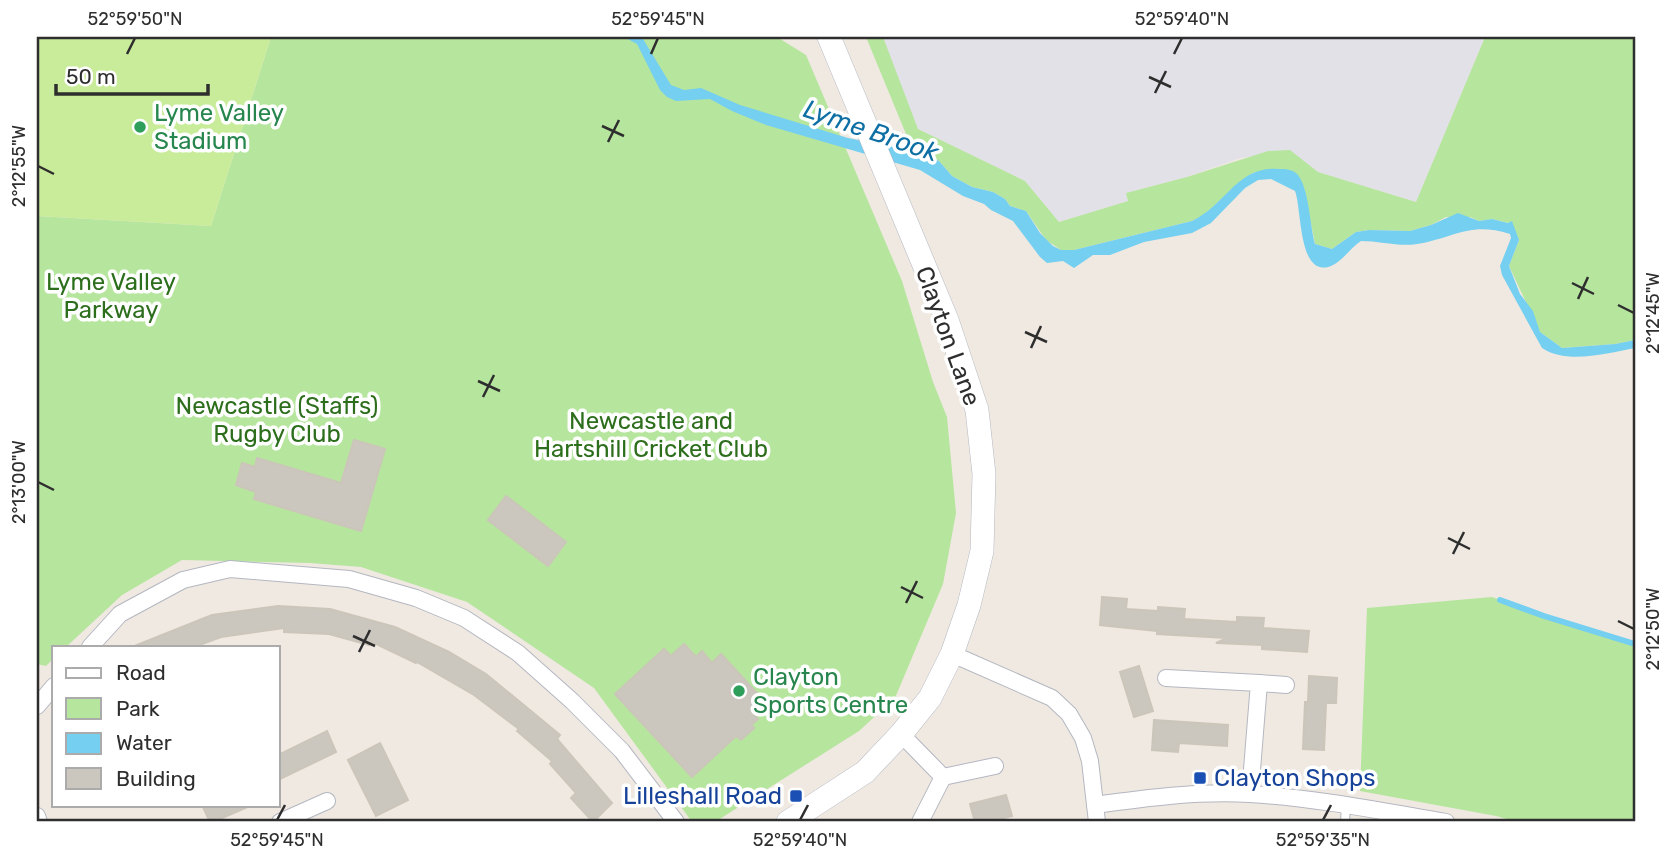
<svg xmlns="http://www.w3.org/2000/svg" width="1672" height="859" font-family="Rubik,sans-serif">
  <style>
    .industrial { fill: #e3e1e8 }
    .green { fill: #b6e59e }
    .pitch { fill: #c9ec9a }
    .water { fill: #75cff0 }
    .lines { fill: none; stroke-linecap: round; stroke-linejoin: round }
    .stream { stroke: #75cff0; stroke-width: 6 }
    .building { fill: #cbc7bf; stroke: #cbc5ba; stroke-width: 2 }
    .lane-casing { stroke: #b4b7c1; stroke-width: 10 }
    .street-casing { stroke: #b4b7c1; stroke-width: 18 }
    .secondary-casing { stroke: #b4b7c1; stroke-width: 24 }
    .lane { stroke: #fff; stroke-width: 8 }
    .street { stroke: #fff; stroke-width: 16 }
    .secondary { stroke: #fff; stroke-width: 23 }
    .ticks { fill: none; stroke: #2e2e2e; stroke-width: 2.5 }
    .leisure-dot { fill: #2e9e5b; stroke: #fff; stroke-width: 2.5 }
    .transit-dot { fill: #1a4fb4; stroke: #fff; stroke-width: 2.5 }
    .labels { text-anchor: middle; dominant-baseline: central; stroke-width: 7; stroke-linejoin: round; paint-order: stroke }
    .leisure-label { font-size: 24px; fill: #27864d; stroke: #fff; text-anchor: start }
    .park-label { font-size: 24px; fill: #2c6e1b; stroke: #fff }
    .street-label { font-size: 24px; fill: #2e2e2e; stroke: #fff }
    .transit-label { font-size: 24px; fill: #164399; stroke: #fff; text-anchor: start }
    .water-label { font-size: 26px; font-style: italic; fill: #0d6fa3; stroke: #fff }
    .neatline { fill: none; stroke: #2e2e2e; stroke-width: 2.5 }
    .ticks-label { font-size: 18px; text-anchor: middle; fill: #2e2e2e }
  </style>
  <rect width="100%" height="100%" fill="#efe9e1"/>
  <path class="industrial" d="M866 37H1485L1416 202 1318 172 1290 151 1240 158 1187 177 1126 193 1128 201 1059 222 1025 181 918 129Z"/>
  <g class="green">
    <path d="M271 37H777L806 55 902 281 933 382 947 417 956 513 943 584 895 698 859 731 715 822H692L594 688 467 602 361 567 310 563 182 560 122 595 66 647H54V658L46 666 37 664V216L211 226Z"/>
    <path d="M866 37H883L918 129 1025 181 1059 222 1128 201 1126 193 1187 177 1268 151 1290 150 1318 172 1416 202 1485 37H1635V340L1615 344 1562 348 1540 332 1509 266 1519 240 1509 223 1492 219 1479 221 1470 217H1446L1431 225 1410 231 1369 230 1356 232 1332 249 1315 244 1304 188 1255 172C1228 186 1218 209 1192 221L1074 250H1061L1046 240 1026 211 1010 206 1005 199 993 192 972 187 952 176 939 161 913 151Z"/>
    <path d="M1492 597 1544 616 1635 644V822H1518L1496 816 1360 791 1367 608Z"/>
  </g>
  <path class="pitch" d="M37 37H271L211 226 37 216Z"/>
  <path class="water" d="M624 37H639L643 39 671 85 684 90 701 88 740 105 848 138 923 153 939 161 952 176 972 187 993 192 1005 199 1010 206 1026 211 1040 233 1053 246 1061 250H1074L1192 221C1225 206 1237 166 1278 169 1285 169 1293 169 1298 175 1309 189 1310 226 1315 244L1332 249 1356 232 1369 230 1410 231 1431 225 1458 213 1479 221 1492 219 1508 223 1512 221 1519 240 1509 266 1520 294 1533 311 1540 332 1562 348 1615 344 1635 340V348C1607 353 1568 365 1542 348L1502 275 1500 266 1511 238 1510 234C1470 221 1454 238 1417 244 1399 247 1380 241 1361 241 1350 248 1343 261 1331 266 1298 279 1302 209 1295 191L1271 179 1258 180 1245 188 1211 223 1192 233 1144 242 1110 255H1093L1074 268 1063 261 1047 263 1040 257 1013 221 991 210 984 204 963 196 920 170 766 125 732 111 710 99 676 101 667 97 660 90 637 44Z"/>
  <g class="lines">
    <path class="stream" d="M1500 600 1544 616 1635 644"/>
  </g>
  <g class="building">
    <path d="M354 440 385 449 361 531 254 499 256 492 236 485 242 463 255 467 257 458 341 483Z"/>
    <path d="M506 496 566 542 548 566 488 520Z"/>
    <path d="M1102 597 1127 599 1126 609 1158 611V607L1185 609 1184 619 1237 622V617L1264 618 1263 628 1309 631 1307 652 1262 649V645L1216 643 1227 638 1157 634V631L1100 625Z"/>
    <path d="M278 606 330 609 395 627 449 652 486 674 560 735 557 739 612 803 593 822 571 798 576 793 550 764 552 761 517 731 519 729 474 695 417 662 416 663 370 641 369 645 329 634 284 632V628L221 637 194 647H132L212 615Z"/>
    <path d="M684 644 696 657 702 651 712 663 721 654 767 704 755 716 758 719 751 725 754 728 741 740 736 736 692 777 615 694 664 649 671 656Z"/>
    <path d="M1139 666 1153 711 1134 717 1120 672Z"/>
    <path d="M1309 676 1337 678 1336 703H1326L1324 750 1303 749 1305 702H1308Z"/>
    <path d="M1154 720 1228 725 1227 746 1179 743 1178 752 1152 750Z"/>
    <path d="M327 731 336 752 278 780V755Z"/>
    <path d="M380 743 408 800 376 816 348 760Z"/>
    <path d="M1006 795 1012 816 988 822H975L970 804Z"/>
    <path d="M202 805H252L213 822H210Z"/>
  </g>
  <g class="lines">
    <defs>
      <path id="lane" d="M1345 822 1346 805"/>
      <g id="street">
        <path d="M90 647 120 614 183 580 230 569 349 579 416 598 464 618 518 653 572 701 622 751 676 822"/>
        <path d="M952 654 1052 698 1069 714 1083 738 1090 761 1097 822"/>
        <path d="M1166 678 1259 683 1250 794"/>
        <path d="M1259 683 1286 685"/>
        <path d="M37 706 54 686"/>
        <path d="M901 734 943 777 920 822"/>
        <path d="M943 777 995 766"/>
        <path d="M1095 805C1146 798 1197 791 1250 794 1316 798 1381 811 1446 822"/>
        <path d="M37 816 39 822"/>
        <path d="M280 822 327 801"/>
      </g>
      <path id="secondary" d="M788 822 865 772 901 734 930 698 952 654 969 605 982 551 984 474 977 410 947 320 829 37"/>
    </defs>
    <use href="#lane" class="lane-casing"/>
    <use href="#street" class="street-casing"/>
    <use href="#secondary" class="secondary-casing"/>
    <use href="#lane" class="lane"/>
    <use href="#street" class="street"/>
    <use href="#secondary" class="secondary"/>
  </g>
  <path class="ticks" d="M127 54 135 38M651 54 658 38M1174 54 1182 38M1149 77 1171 87M1155 93 1166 71M602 126 624 136M608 142 619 120M38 166 54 174M1572 283 1594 294M1578 299 1588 277M1618 305 1634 313M1025 332 1047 342M1031 348 1041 326M478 381 500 391M483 397 494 375M38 482 54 490M1448 538 1470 549M1453 554 1464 532M901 587 923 598M906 603 917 581M1618 621 1634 629M353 636 375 646M359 652 370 630M277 820 285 805M800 820 808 805M1323 820 1331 805"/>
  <g class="leisure-dot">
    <circle cx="140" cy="127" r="7"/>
    <circle cx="739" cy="691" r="7"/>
  </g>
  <g class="transit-dot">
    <rect x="1193" y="771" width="14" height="14" rx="3.5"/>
    <rect x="789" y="789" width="14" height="14" rx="3.5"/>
  </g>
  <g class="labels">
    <g class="leisure-label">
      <text x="154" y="113">Lyme Valley<tspan x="154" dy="28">Stadium</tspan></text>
      <text x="753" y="677">Clayton<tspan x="753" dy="28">Sports Centre</tspan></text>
    </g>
    <g class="park-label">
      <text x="111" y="282">Lyme Valley<tspan x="111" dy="28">Parkway</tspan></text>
      <text x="277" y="406">Newcastle (Staffs)<tspan x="277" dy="28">Rugby Club</tspan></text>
      <text x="651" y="421">Newcastle and<tspan x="651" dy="28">Hartshill Cricket Club</tspan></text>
    </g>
    <g class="street-label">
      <text transform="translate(948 336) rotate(70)">Clayton Lane</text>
    </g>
    <g class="transit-label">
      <text x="1214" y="778">Clayton Shops</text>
      <text x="782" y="796" text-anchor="end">Lilleshall Road</text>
    </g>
    <g class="water-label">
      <text transform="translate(871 131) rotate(19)">Lyme Brook</text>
    </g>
  </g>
  <rect width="1672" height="859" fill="none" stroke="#ffffff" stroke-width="77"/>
  <rect x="52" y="646" width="228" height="161" fill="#ffffff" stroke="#ababab" stroke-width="2"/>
  <rect x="66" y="668" width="35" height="10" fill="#ffffff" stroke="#ababab" stroke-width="2"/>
  <text x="116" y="680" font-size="21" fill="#2e2e2e">Road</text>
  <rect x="66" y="698" width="35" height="21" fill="#b6e59e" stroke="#ababab" stroke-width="2"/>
  <text x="116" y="716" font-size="21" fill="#2e2e2e">Park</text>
  <rect x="66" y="733" width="35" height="21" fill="#75cff0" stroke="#ababab" stroke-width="2"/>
  <text x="116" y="750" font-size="21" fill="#2e2e2e">Water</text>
  <rect x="66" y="768" width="35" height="21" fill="#cbc7bf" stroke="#ababab" stroke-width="2"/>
  <text x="116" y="786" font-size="21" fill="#2e2e2e">Building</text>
  <path d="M56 84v10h152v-10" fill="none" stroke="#2e2e2e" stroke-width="3.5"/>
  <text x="66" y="84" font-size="21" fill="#2e2e2e" stroke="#ffffff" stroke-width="5" paint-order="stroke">50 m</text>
  <rect x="38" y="38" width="1596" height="782" class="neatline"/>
  <g class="ticks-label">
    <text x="135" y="25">52°59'50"N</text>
    <text x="658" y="25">52°59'45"N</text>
    <text x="1182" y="25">52°59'40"N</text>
    <text transform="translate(19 166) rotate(-90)" y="6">2°12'55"W</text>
    <text transform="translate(1653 313) rotate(-90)" y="6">2°12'45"W</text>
    <text transform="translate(19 482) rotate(-90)" y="6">2°13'00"W</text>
    <text transform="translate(1653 629) rotate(-90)" y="6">2°12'50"W</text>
    <text x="277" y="846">52°59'45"N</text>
    <text x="800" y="846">52°59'40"N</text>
    <text x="1323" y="846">52°59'35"N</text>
  </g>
</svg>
